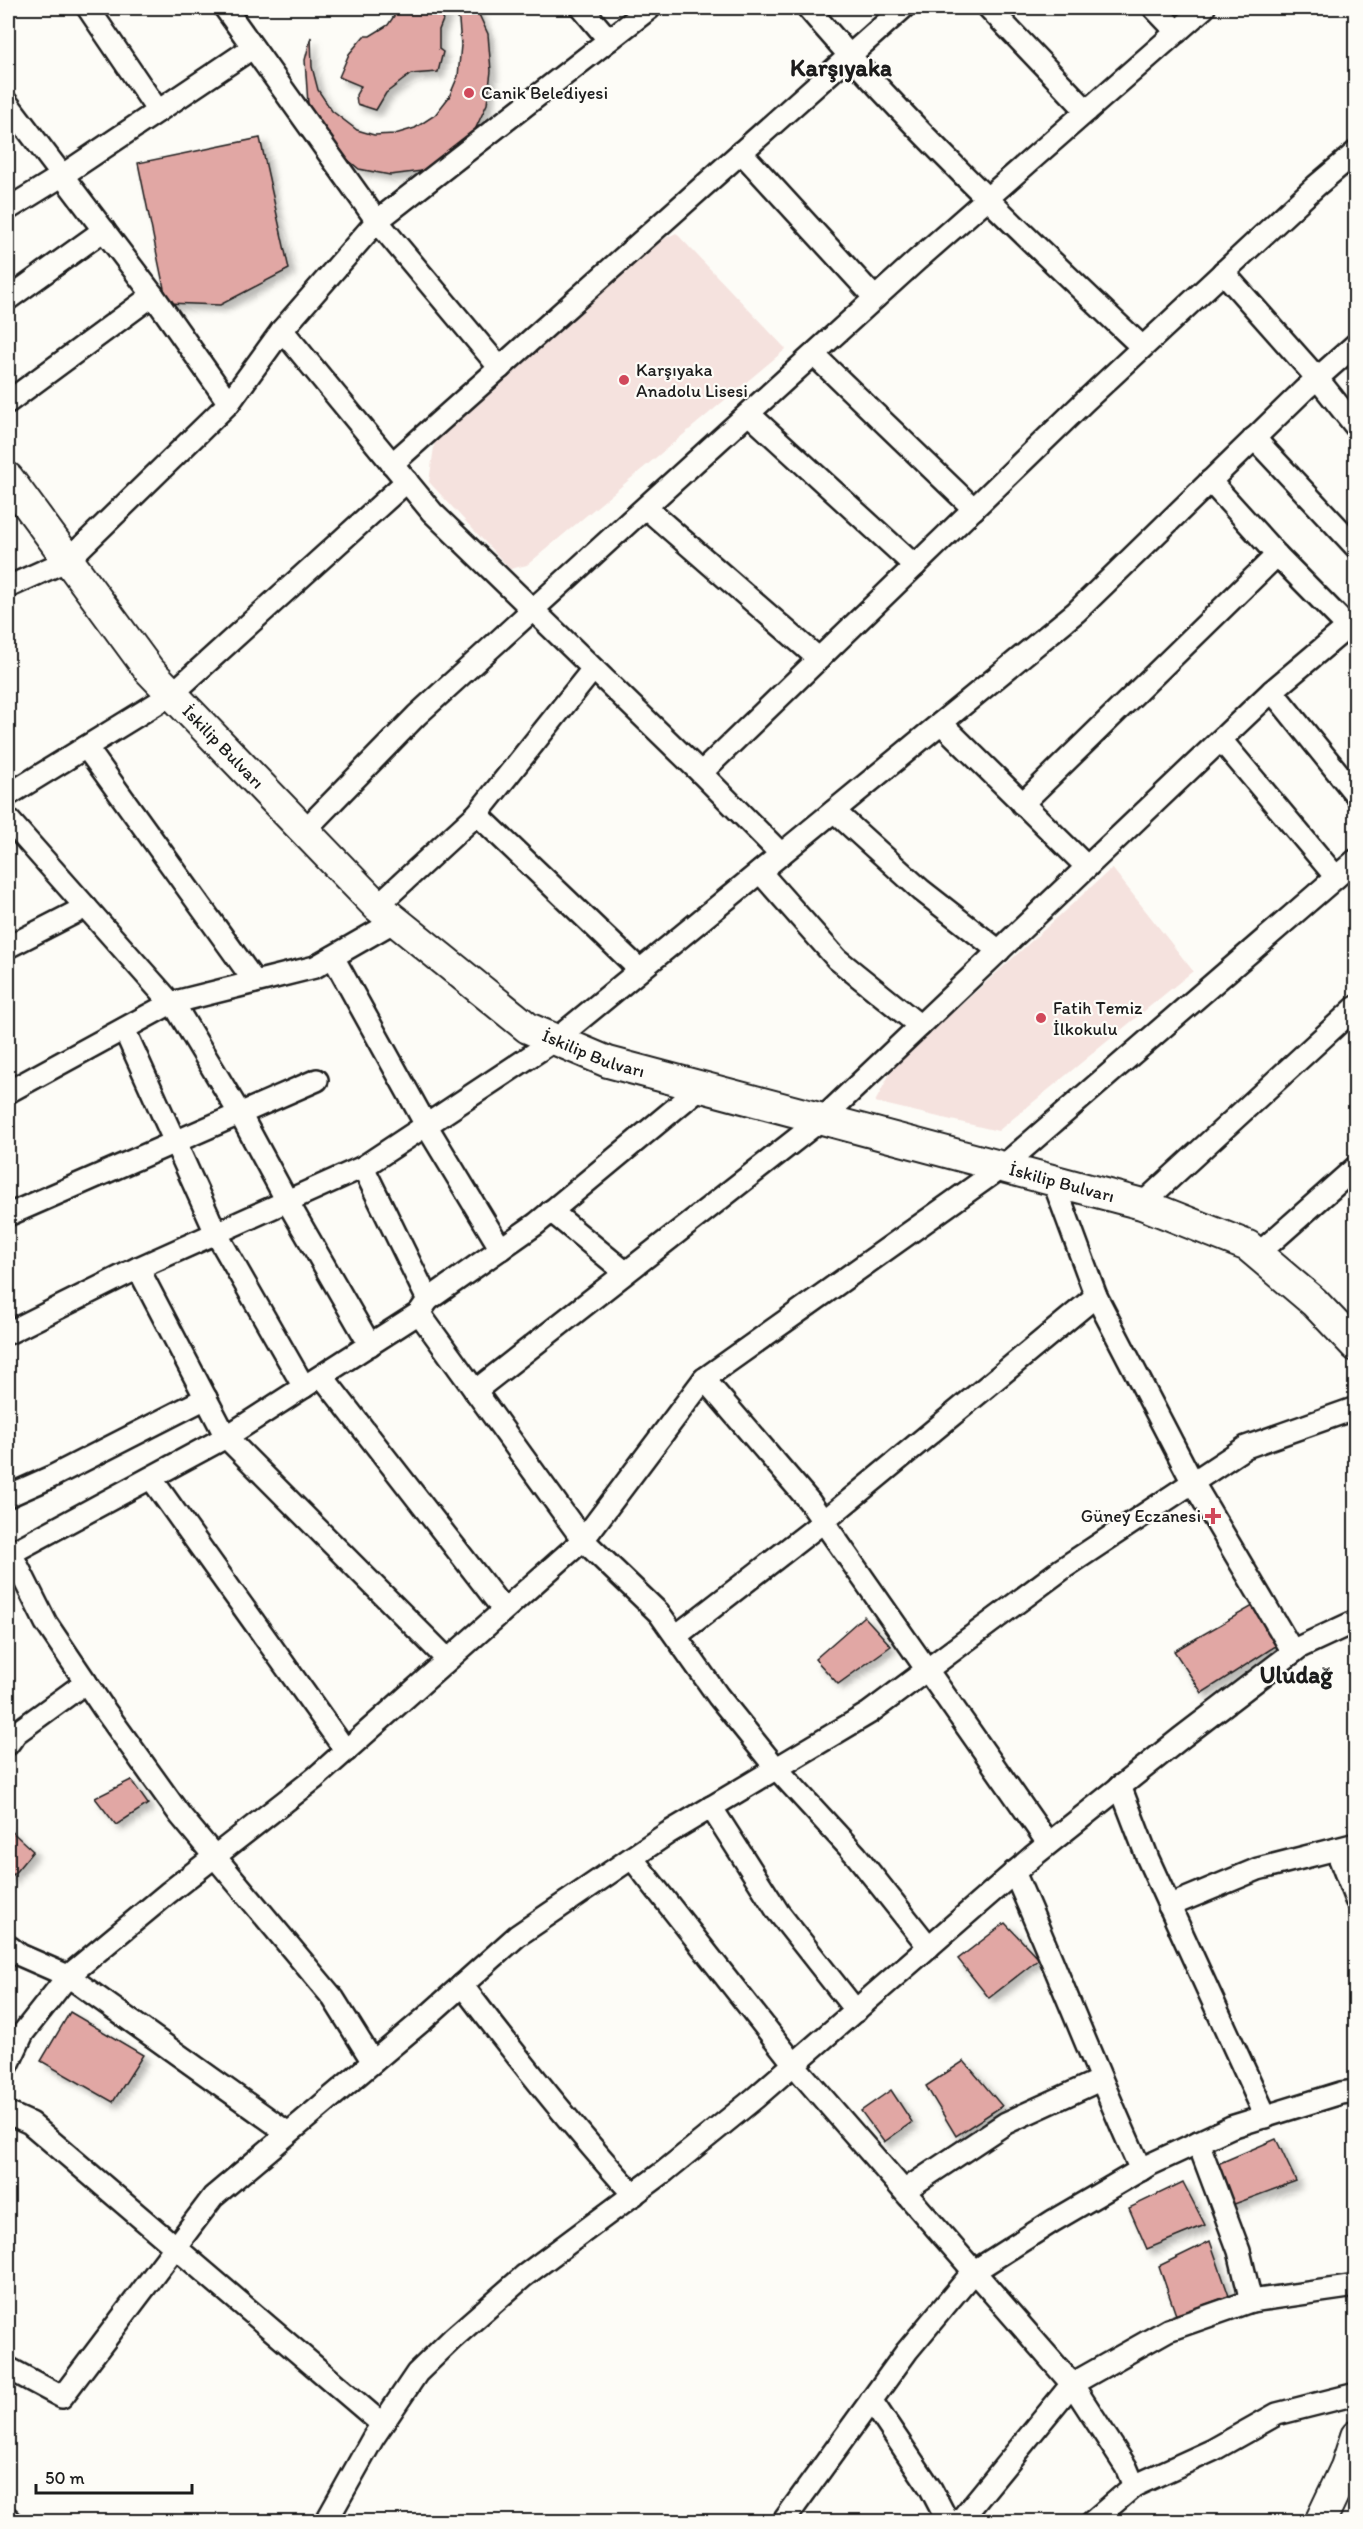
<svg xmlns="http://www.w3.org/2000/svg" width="1363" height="2529" font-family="Itim,sans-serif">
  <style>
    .built { fill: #f5e2de }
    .building { fill: #e1a7a4; stroke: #1c1c1c; stroke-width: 1.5; filter: url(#shadow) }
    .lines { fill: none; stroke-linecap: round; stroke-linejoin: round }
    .minor-casing { stroke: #1c1c1c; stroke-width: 26 }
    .secondary-casing { stroke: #1c1c1c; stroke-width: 34 }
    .minor { stroke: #fdfcf7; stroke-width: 21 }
    .secondary { stroke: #fdfcf7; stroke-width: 30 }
    .poi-dot { fill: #d1495b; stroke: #fdfcf7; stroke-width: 2 }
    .labels { text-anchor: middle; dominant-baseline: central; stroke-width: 4.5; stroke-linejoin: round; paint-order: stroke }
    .poi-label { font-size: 18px; fill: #1c1c1c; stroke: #fdfcf7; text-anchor: start }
    .street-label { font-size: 18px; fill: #1c1c1c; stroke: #fdfcf7 }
    .district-label { font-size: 24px; font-weight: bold; fill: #1c1c1c; stroke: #fdfcf7 }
  </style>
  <defs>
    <filter id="shadow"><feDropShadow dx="5.5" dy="5.5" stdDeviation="3" flood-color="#0004"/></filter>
  </defs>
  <rect width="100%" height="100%" fill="#fdfcf7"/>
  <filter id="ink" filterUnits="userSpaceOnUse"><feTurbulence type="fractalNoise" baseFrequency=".0167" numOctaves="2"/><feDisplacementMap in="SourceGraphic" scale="12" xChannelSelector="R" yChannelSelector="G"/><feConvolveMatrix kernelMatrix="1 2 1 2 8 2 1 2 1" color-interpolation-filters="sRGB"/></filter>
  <g filter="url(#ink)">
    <g class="built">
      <path d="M676 233 786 349 527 565 510 569 429 482 435 440 464 411 660 241Z"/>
      <path d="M1112 868 1193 971 998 1131 875 1102 894 1066Z"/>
    </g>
    <g class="building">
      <path d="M411 8 447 10 439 30V49L443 52 438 72 411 74 386 93 376 110 357 104 356 95 361 86 339 77 349 54 364 36H370L388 25 396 13Z"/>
      <path d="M453 8H476L488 34 491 71 487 104 473 134 450 157 422 171 390 175 359 169 336 150 318 125 308 104 305 60 311 37 312 67 318 90 332 111 357 130 374 135 395 134 415 128 435 115 449 97 458 76 461 45 459 21Z"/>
      <path d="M260 138 289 269 220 305 167 303 138 163Z"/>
      <path d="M1258 1603 1282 1642 1202 1693 1174 1651Z"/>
      <path d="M864 1616 891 1646 838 1684 815 1659Z"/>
      <path d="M131 1780 148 1804 116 1825 95 1798Z"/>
      <path d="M8 1828 33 1851 8 1881Z"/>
      <path d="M1005 1923 1039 1959 989 1998 958 1959Z"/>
      <path d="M70 2012 143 2055 113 2102 41 2061Z"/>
      <path d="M964 2061 1002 2106 956 2136 926 2086Z"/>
      <path d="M891 2090 912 2122 884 2142 861 2111Z"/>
      <path d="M1276 2139 1296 2181 1229 2206 1213 2166Z"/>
      <path d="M1183 2182 1205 2225 1147 2249 1129 2208Z"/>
      <path d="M1210 2241 1229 2296 1176 2315 1159 2266Z"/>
    </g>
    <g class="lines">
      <defs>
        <g id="minor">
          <path d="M88 8 158 111"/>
          <path d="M225 8 377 221 500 368"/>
          <path d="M582 8 609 40"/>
          <path d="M650 8 377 221 282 330 432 512 701 773 781 854"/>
          <path d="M808 8C911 129 1027 238 1142 347"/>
          <path d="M989 8 1087 111"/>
          <path d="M1154 8 1177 32"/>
          <path d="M8 104 153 295 229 403 282 330"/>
          <path d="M741 152 875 298"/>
          <path d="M8 209 63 175 252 48"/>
          <path d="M1223 272 1317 378 1356 427"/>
          <path d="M8 299 104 230"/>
          <path d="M814 355 974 509"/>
          <path d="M8 402 153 295"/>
          <path d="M749 414 915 566"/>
          <path d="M1254 438 1356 547"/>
          <path d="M392 464 903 8"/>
          <path d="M1210 481 1277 555 1348 627"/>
          <path d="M646 508 819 659"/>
          <path d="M8 587 68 560 229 403"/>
          <path d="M1272 691 1356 795"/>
          <path d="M941 723 1087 867"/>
          <path d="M1221 740 1336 877"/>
          <path d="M86 747 255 982"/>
          <path d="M701 773 1084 402 1316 186 1356 152"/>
          <path d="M8 795 172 694 407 481"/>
          <path d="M1022 804 1277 555"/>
          <path d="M834 811 921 890 999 951"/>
          <path d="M477 814 640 970"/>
          <path d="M8 819 178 1011 240 1114 287 1201 370 1345"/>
          <path d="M304 831 417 715 917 260 1204 8"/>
          <path d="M760 872 837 959 920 1026"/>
          <path d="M377 906 477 814 593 669"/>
          <path d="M8 947 86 907"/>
          <path d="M333 957 426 1125 501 1249"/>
          <path d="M124 1029 216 1233 304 1387"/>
          <path d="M8 1092 171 1003 315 967 395 921"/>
          <path d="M363 1167 428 1300"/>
          <path d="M1053 1180 1096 1296 1192 1481 1293 1652"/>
          <path d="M1142 1204 1356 1007"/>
          <path d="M551 1211 625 1272"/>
          <path d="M8 1215 317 1080"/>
          <path d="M1258 1254 1356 1167"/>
          <path d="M138 1268 363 1167 555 1040 1076 612 1304 390 1356 344"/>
          <path d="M419 1313 428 1300 536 1224 701 1087"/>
          <path d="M8 1333 138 1268 226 1437 419 1313 583 1540 659 1613 718 1696 776 1768 856 1855 929 1947"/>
          <path d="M322 1376 503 1609"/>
          <path d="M704 1379 1002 1167 1356 860"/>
          <path d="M475 1391 822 1119 1272 691 1356 620"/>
          <path d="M151 1478 346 1751"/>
          <path d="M8 1496 51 1477 206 1398"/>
          <path d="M11 1553 226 1437 447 1659"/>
          <path d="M8 1555 11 1553 46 1623 104 1709 180 1815 333 1998 373 2062"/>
          <path d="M676 1636 823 1522 1096 1296"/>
          <path d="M8 1744 16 1733 86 1682"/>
          <path d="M1120 1786 1148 1859 1266 2117"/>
          <path d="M711 1807 778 1912 856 2011"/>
          <path d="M1336 1849 1356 1900"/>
          <path d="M632 1858 802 2074 1072 2384 1126 2467 1134 2486 1213 2450 1277 2414 1356 2394"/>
          <path d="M1014 1872C1058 1971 1096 2072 1141 2170"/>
          <path d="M1169 1906 1258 1869 1356 1844"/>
          <path d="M8 1946 20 1955 68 1976 288 2133"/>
          <path d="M462 1985C517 2057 573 2128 634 2195"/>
          <path d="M8 2065 23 2033 68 1976 168 1893 315 1778 583 1540 704 1379 809 1501 1048 1843"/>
          <path d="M8 2113 30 2123 382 2424"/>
          <path d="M1198 2142 1239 2251 1251 2301"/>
          <path d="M905 2190 1006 2123 1100 2080"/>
          <path d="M8 2368 62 2397 213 2197 423 2020 517 1936 668 1833 869 1713 1062 1569 1246 1447 1356 1408"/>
          <path d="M871 2400 931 2489 948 2522"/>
          <path d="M8 2518 12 2522"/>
          <path d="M326 2522 373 2438 417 2373 452 2339 524 2276 665 2171 755 2098 1032 1857 1181 1738 1300 1647 1356 1621"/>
          <path d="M783 2522 907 2351 973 2272 1053 2221 1149 2165 1231 2127 1341 2093 1356 2091"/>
          <path d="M959 2522 1072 2384 1168 2330 1251 2301 1356 2286"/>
          <path d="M1092 2522 1134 2486"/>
        </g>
        <g id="secondary">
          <path id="s1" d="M8 478 149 670 377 906 528 1028 608 1062 1142 1204 1248 1246 1314 1302 1356 1346"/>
          <path d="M1320 2522 1346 2467 1356 2436"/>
        </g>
      </defs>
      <use href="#minor" class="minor-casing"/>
      <use href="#secondary" class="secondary-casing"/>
      <use href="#minor" class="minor"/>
      <use href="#secondary" class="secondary"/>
    </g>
  </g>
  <g class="poi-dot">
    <circle cx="469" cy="93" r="6"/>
    <circle cx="624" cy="380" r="6"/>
    <circle cx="1041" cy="1018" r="6"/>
    <path d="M1210 1507h6v6h6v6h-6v6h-6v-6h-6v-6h6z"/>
  </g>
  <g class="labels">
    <g class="poi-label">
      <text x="481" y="93">Canik Belediyesi</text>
      <text x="636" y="370">Karşıyaka<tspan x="636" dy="21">Anadolu Lisesi</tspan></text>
      <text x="1053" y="1008">Fatih Temiz<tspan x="1053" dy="21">İlkokulu</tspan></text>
      <text x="1201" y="1516" text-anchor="end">Güney Eczanesi</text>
    </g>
    <g class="street-label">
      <text stroke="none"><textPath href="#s1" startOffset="345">İskilip Bulvarı</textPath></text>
      <text stroke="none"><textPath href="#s1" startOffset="831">İskilip Bulvarı</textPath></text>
      <text stroke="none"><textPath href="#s1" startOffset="1317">İskilip Bulvarı</textPath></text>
    </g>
    <g class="district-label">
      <text x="841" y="67">Karşıyaka</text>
      <text x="1296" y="1674">Uludağ</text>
    </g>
  </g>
  <rect width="1363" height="2529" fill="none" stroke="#fdfcf7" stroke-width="30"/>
  <rect x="15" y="15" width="1333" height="2499" fill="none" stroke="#1c1c1c" stroke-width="2" filter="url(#ink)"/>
  <path d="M36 2484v9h156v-9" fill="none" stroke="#1c1c1c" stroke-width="3"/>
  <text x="45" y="2484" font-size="18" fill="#1c1c1c" stroke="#fdfcf7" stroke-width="4.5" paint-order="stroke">50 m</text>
</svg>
